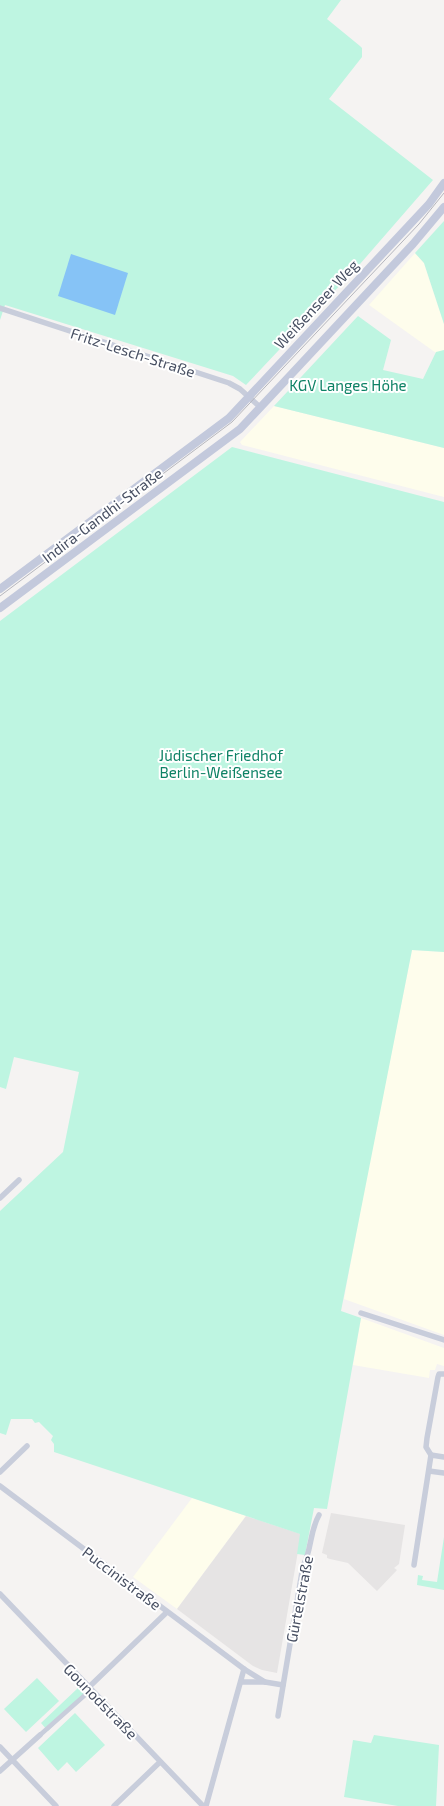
<svg xmlns="http://www.w3.org/2000/svg" width="444" height="1806" font-family="'Exo 2',sans-serif">
  <style>
    .commercial { fill: #fefdec }
    .education { fill: #e6e4e4 }
    .green { fill: #bef5e1 }
    .water { fill: #86c3f6 }
    .lines { fill: none; stroke-linecap: round; stroke-linejoin: round }
    .pedestrian { stroke: #c8cddb; stroke-width: 4.5 }
    .minor { stroke: #c8cddb; stroke-width: 5.5 }
    .secondary { stroke: #c3c9dc; stroke-width: 8 }
    .tram { stroke: #b4b5bd; stroke-width: 1 }
    .labels { text-anchor: middle; dominant-baseline: central; stroke-width: 4; stroke-linejoin: round; paint-order: stroke }
    .street-label { font-size: 15px; fill: #474f62; stroke: #fff }
    .park-label { font-size: 15px; fill: #0d8265; stroke: #fff }
  </style>
  <rect width="100%" height="100%" fill="#f5f3f2"/>
  <g class="commercial">
    <path d="M415 253 424 263 444 324V350L436 353 369 305Z"/>
    <path d="M274 406 444 448V497L242 445 240 442Z"/>
    <path d="M412 950 444 952V1335L344 1299 365 1185Z"/>
    <path d="M361 1318 444 1348V1366L437 1364 435 1370H430L429 1378 353 1365Z"/>
    <path d="M192 1498 246 1516 177 1609 133 1577Z"/>
  </g>
  <g class="education">
    <path d="M331 1513 405 1525 399 1564 394 1568 397 1570 377 1591 348 1563 330 1559 327 1558V1555L322 1553Z"/>
    <path d="M246 1516 301 1534 277 1673 262 1670 253 1666 177 1609Z"/>
  </g>
  <g class="green">
    <path d="M0 0H341L327 19 360 46 362 48V57L329 99 433 180 360 264 246 385 233 376 5 305 0 320Z"/>
    <path d="M444 221V324L424 263 415 253Z"/>
    <path d="M358 316 391 340 383 370 423 379 436 352 444 350V448L274 406Z"/>
    <path d="M232 447 444 502V952L412 950 341 1311 361 1318 327 1509 314 1508 305 1555 297 1554 300 1534 54 1452V1444L51 1440 53 1436 39 1422 35 1423 32 1419H11L6 1435 0 1433V1211L63 1152 79 1072 14 1057 6 1089 0 1087V621Z"/>
    <path d="M444 1537V1590L417 1585 418 1575 423 1576 422 1580 437 1582Z"/>
    <path d="M37 1678 59 1701 26 1732 4 1709Z"/>
    <path d="M78 1688 85 1695 48 1731 41 1723Z"/>
    <path d="M75 1713 105 1745 76 1772 67 1762 58 1771 38 1748Z"/>
    <path d="M374 1735 439 1745 436 1806H398L344 1797 353 1740 371 1743Z"/>
  </g>
  <path class="water" d="M71 254 128 273 115 315 58 296Z"/>
  <g class="lines">
    <path class="pedestrian" d="M40 1735 85 1695 89 1687"/>
    <g class="minor">
      <path d="M0 308 229 383 240 389 260 407"/>
      <path d="M0 1198 19 1180"/>
      <path d="M361 1313 444 1340"/>
      <path d="M431 1455 444 1457"/>
      <path d="M429 1471 444 1473"/>
      <path d="M0 1472 27 1446"/>
      <path d="M0 1486 244 1669 265 1682"/>
      <path d="M414 1565 431 1455 426 1447 427 1438 438 1377 439 1374H444"/>
      <path d="M0 1594 203 1806"/>
      <path d="M242 1682H265L283 1685"/>
      <path d="M89 1687 167 1612"/>
      <path d="M278 1716 303 1566C312 1550 309 1533 319 1515"/>
      <path d="M0 1747 56 1806"/>
      <path d="M0 1771 40 1735"/>
      <path d="M114 1806 160 1762"/>
      <path d="M206 1806 244 1669"/>
    </g>
    <g class="secondary">
      <path d="M0 589 229 418 429 204 444 183"/>
      <path d="M0 608 240 429 413 244 444 207"/>
    </g>
    <path class="tram" d="M0 596 232 422 419 224 444 193"/>
  </g>
  <g class="labels">
    <g class="street-label">
      <text transform="translate(316 304) rotate(-47)">Weißenseer Weg</text>
      <text transform="translate(133 352) rotate(18)">Fritz-Lesch-Straße</text>
      <text transform="translate(102 515) rotate(-37)">Indira-Gandhi-Straße</text>
      <text transform="translate(122 1578) rotate(37)">Puccinistraße</text>
      <text transform="translate(299 1599) rotate(-79)">Gürtelstraße</text>
      <text transform="translate(101 1701) rotate(46)">Gounodstraße</text>
    </g>
    <g class="park-label">
      <text x="348" y="385">KGV Langes Höhe</text>
      <text x="221" y="755">Jüdischer Friedhof<tspan x="221" dy="17">Berlin-Weißensee</tspan></text>
    </g>
  </g>
</svg>
